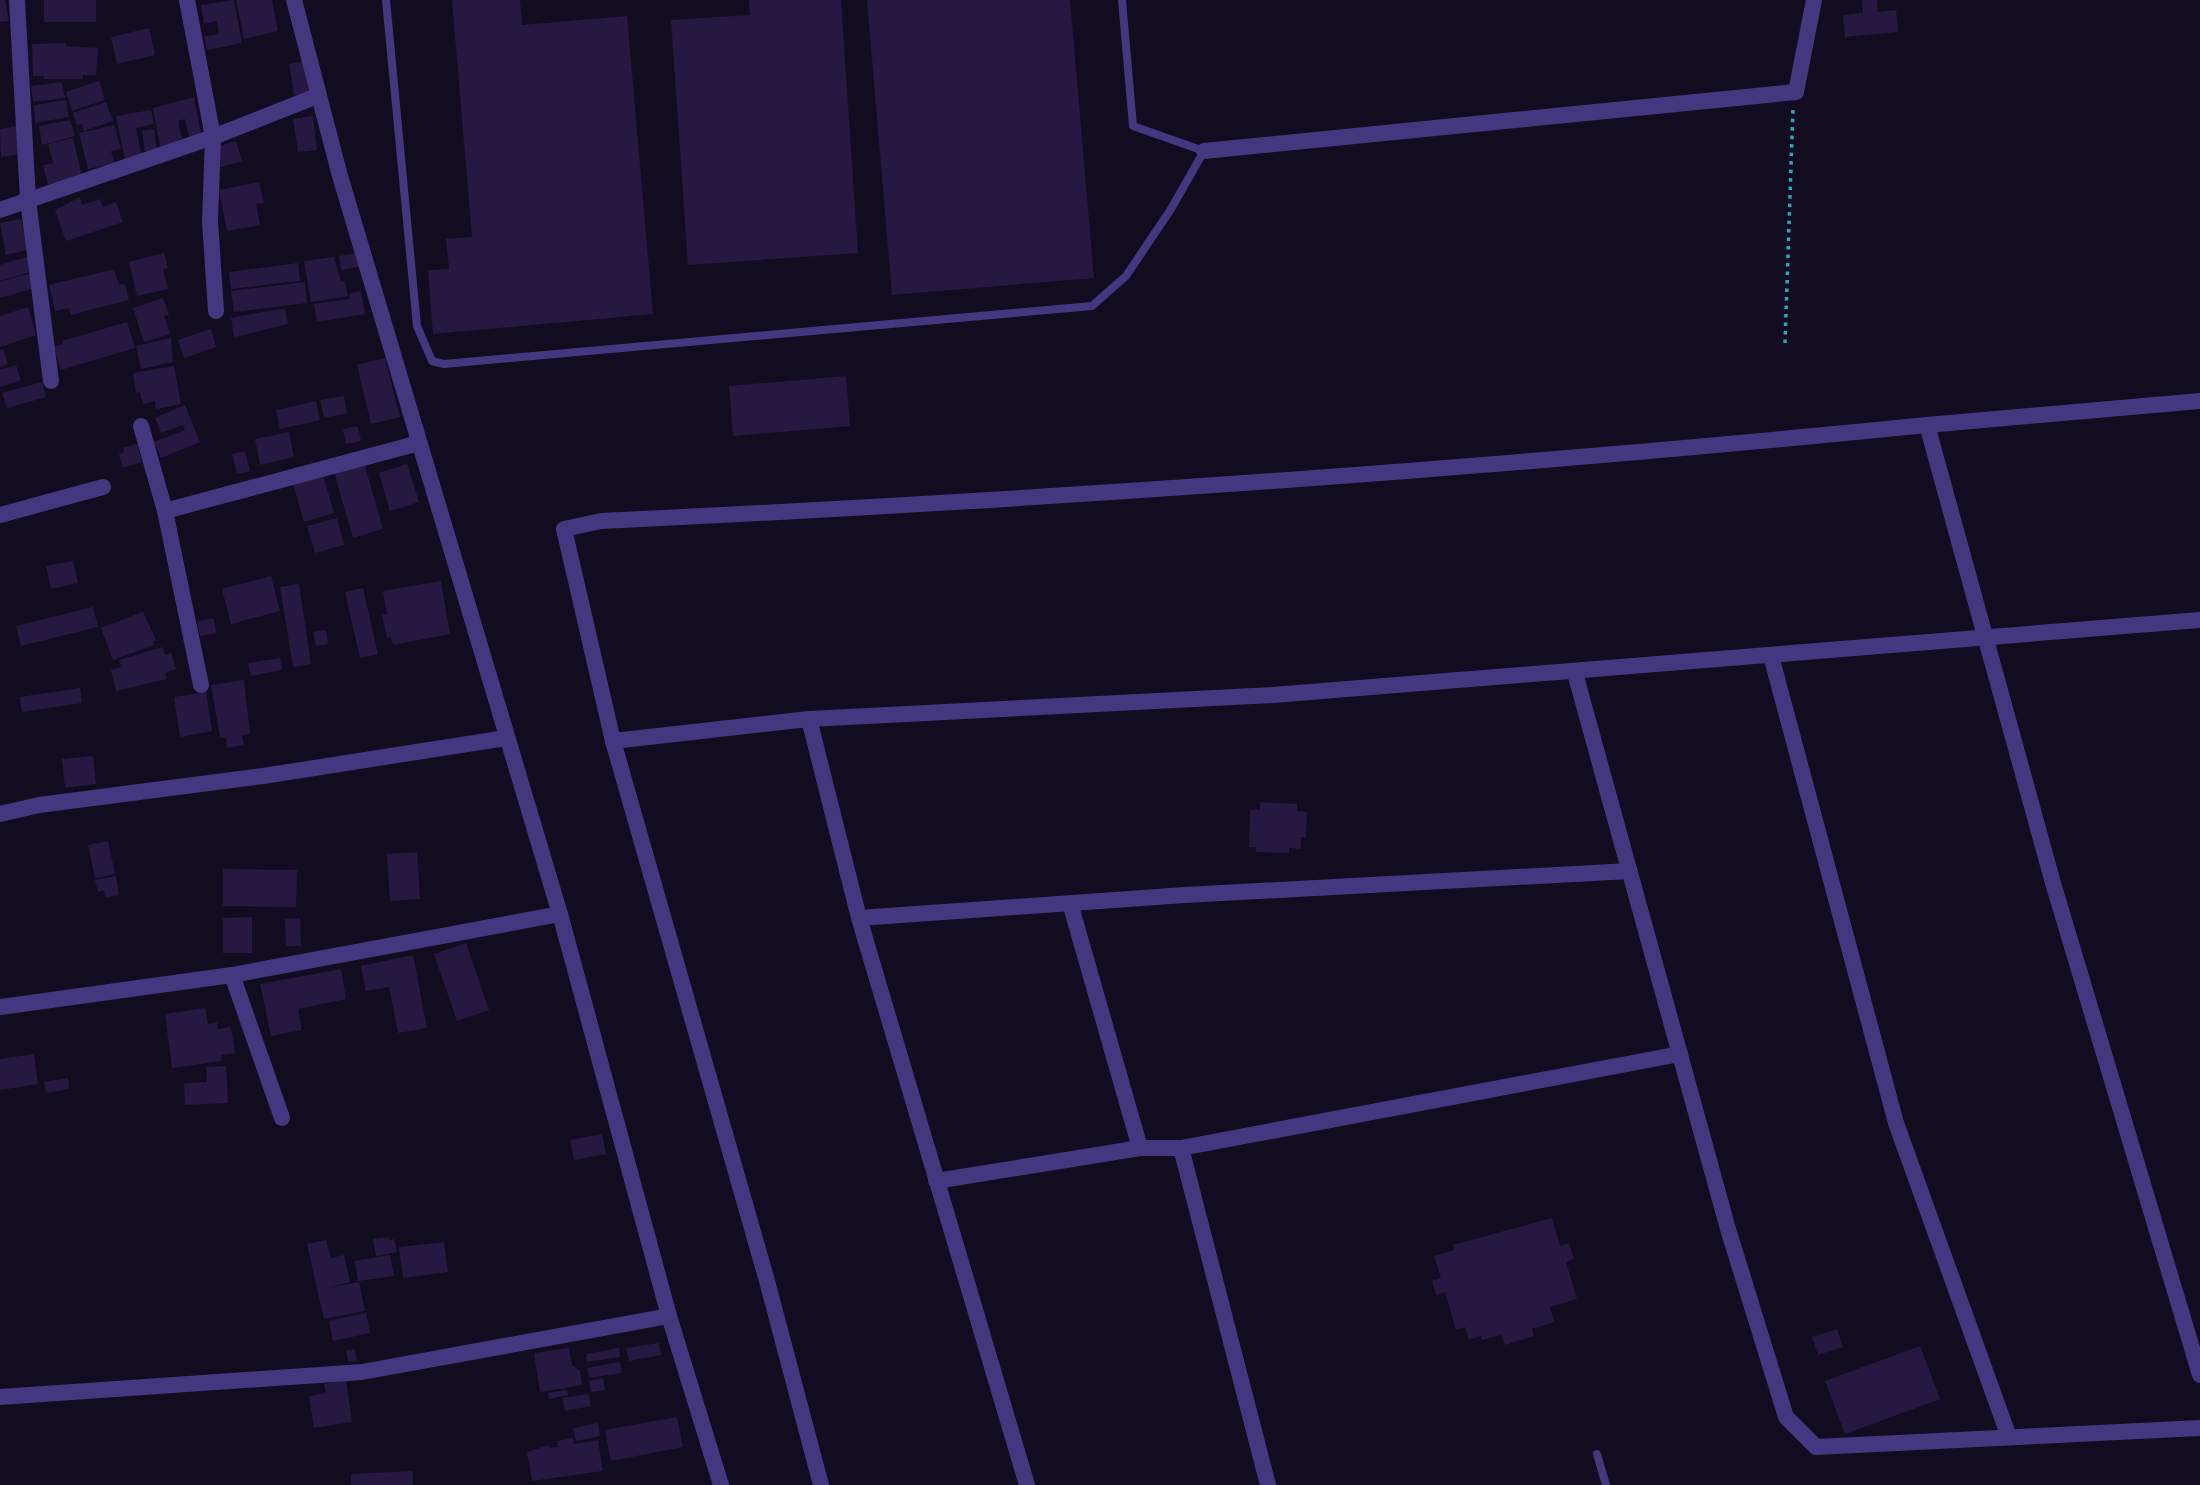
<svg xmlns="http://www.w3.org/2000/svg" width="2200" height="1485" font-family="Karla,sans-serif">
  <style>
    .building { fill: #261841 }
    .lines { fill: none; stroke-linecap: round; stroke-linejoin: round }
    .path { stroke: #2caab2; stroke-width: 3.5; stroke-dasharray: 3.5 5; stroke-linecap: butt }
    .service { stroke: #43377f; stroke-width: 8 }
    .minor { stroke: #43377f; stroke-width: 16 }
  </style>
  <rect width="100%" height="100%" fill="#120c20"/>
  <g class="building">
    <path d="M0 0H5L9 21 0 22Z"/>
    <rect x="44" y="0" width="52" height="22"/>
    <path d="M234 0 242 43 207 50 204 36 219 34 217 21 204 24 201 5Z"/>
    <path d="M236 0H272L278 31 244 39Z"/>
    <path d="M452 0H520L522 25 627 16 653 314 433 334 428 270 449 269 446 239 472 237Z"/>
    <path d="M749 0H841L858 253 688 265 671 20 750 15Z"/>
    <path d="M867 0H1070L1094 278 892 295Z"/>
    <path d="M1862 0H1877L1878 12 1896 10 1898 32 1845 37 1843 15 1863 13Z"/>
    <path d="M149 28 155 55 117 64 111 37Z"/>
    <path d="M66 43V46L98 48 96 75H83V79H44V76H33L32 44Z"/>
    <path d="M305 61 310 93 294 95 289 64Z"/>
    <path d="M99 81 105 100 72 111 66 92Z"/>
    <path d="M62 82 65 98 33 102 31 86Z"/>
    <path d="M194 97 201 134 189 136 185 119 178 121 182 139 177 140 178 146 161 150 153 108Z"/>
    <path d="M66 100 69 117 35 123 34 105Z"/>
    <path d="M106 102 113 121 84 131 82 124 77 125 73 113Z"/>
    <path d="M151 110 154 124 136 128 142 157 125 160 116 116Z"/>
    <path d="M313 116 317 150 298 152 293 119Z"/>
    <path d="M70 120 75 136 42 145 39 126Z"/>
    <path d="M114 125 121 149 111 151 114 163 88 169 79 133Z"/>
    <path d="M16 126 20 154 1 157 0 129Z"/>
    <path d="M154 129 157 149 145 151 142 131Z"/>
    <path d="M73 138 82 176 48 185 43 165 53 163 48 144Z"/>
    <path d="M236 141 242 161 218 168 212 148Z"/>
    <path d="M259 182 264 203 256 204 260 225 227 231 219 190Z"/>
    <path d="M80 197 82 205 100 199 103 207 116 202 123 222 66 241 55 210Z"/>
    <path d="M21 219 28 250 6 255 0 223Z"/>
    <path d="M164 253 168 268 163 270 168 289 137 296 129 262Z"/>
    <path d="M358 253 361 266 341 270 339 256Z"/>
    <path d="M30 256 34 271 0 281V265Z"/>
    <path d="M334 257 341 282 345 281 348 296 311 302 304 261Z"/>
    <path d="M298 263 300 281 231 289 229 272Z"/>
    <path d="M114 269 119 285 125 284 129 300 71 315 69 308 55 311 49 285Z"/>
    <path d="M31 273 35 288 0 298V282Z"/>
    <path d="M305 282 307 303 234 312 231 291Z"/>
    <path d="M361 291 365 314 317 322 314 304 350 299 349 293Z"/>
    <path d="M163 298 169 315 164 316 170 334 144 342 133 308Z"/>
    <path d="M28 307 36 335 0 347V316Z"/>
    <path d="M285 308 288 324 234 337 231 318Z"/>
    <path d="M127 322 135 348 61 370 54 347 63 344 62 341Z"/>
    <path d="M211 329 216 347 184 358 178 340Z"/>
    <path d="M171 338 173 362 141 369 136 346Z"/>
    <path d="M3 349 8 364 0 367V350Z"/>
    <path d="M385 358 400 417 371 424 357 365Z"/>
    <path d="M16 365 21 380 0 387V370Z"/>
    <path d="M174 366 181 404 156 409 155 401 143 404 140 392 136 393 133 373Z"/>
    <path d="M846 376 850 426 733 436 729 386Z"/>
    <path d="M42 382 46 397 7 408 2 393Z"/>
    <path d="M344 396 347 413 324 418 320 400Z"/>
    <path d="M316 401 320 420 280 429 276 410Z"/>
    <path d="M185 405 200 442 161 458 154 442 185 430 183 425 161 433 155 418Z"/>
    <path d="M358 426 361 441 346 444 343 429Z"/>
    <path d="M289 432 294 457 260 465 255 439Z"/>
    <path d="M137 444 142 462 123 468 119 454 124 452 123 448Z"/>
    <path d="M245 451 250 471 237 474 232 454Z"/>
    <path d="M364 463 383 529 353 538 334 472Z"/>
    <path d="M407 464 419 502 390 511 379 473Z"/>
    <path d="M323 475 334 513 304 522 293 484Z"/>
    <path d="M337 518 344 545 315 553 307 526Z"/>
    <path d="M73 561 78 583 51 589 46 566Z"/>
    <path d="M271 576 280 611 231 624 222 589Z"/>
    <path d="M441 581 450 634 393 645 391 637 387 638 382 615 387 614 383 591Z"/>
    <path d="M299 584 311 664 293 667 280 587Z"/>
    <path d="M363 588 378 654 360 658 345 592Z"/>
    <path d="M93 607 98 627 21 646 16 626Z"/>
    <path d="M143 612 156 640 153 642 154 645 113 660 101 628Z"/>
    <path d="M214 618 216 633 200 636 197 621Z"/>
    <path d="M326 630 328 644 316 646 313 632Z"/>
    <path d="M163 647 165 655 171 653 176 669 165 673 167 679 116 691 111 670 121 667 119 660Z"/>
    <path d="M280 658 282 670 251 676 248 663Z"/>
    <path d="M244 680 250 734 242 735 244 745 227 748 226 738H220L211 685Z"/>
    <path d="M80 688 82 703 22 712 20 697Z"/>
    <path d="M206 692 212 731 180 737 174 697Z"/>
    <path d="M93 756 96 784 65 788 62 759Z"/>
    <path d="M1260 802 1297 804V811L1307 812 1306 837H1301V849L1289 848V853L1256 852V847H1249L1250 810H1260Z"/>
    <path d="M108 841 115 874 95 878 88 845Z"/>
    <path d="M417 852 420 899 390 901 387 854Z"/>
    <path d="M223 869 297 870 296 907 223 906Z"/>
    <path d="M116 876 119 895 105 898 104 890 98 892 95 880Z"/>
    <path d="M252 917V953H223V918Z"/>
    <path d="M300 918 301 946H286L285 919Z"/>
    <path d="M466 943 489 1010 457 1021 434 954Z"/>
    <path d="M413 955 427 1028 398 1033 389 987 366 991 361 966Z"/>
    <path d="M341 969 346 999 298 1009 302 1030 271 1036 260 984Z"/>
    <path d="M205 1008 208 1024 217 1022 218 1029 231 1027 235 1053 221 1055 222 1061 172 1068 165 1014Z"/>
    <path d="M34 1054 38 1084 0 1090V1059Z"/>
    <path d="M226 1066 228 1103 185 1105 184 1083 207 1082 206 1067Z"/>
    <path d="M68 1078 69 1089 46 1093 44 1082Z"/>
    <path d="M602 1134 606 1154 574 1160 570 1140Z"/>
    <path d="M1552 1218 1560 1246 1569 1243 1574 1259 1566 1262 1577 1299 1550 1307 1554 1322 1532 1329 1534 1336 1505 1345 1501 1335 1482 1340 1481 1336 1469 1340 1465 1327 1456 1330 1445 1292 1436 1295 1432 1281 1441 1278 1434 1256 1454 1250 1453 1245Z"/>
    <path d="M389 1237V1240L394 1239 397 1252 376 1256 373 1239Z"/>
    <path d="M326 1240 331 1258 344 1255 350 1282 328 1288 359 1282 365 1311 324 1319 307 1244Z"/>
    <path d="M444 1242 448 1272 403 1278 399 1247Z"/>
    <path d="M390 1255 394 1276 358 1281 355 1261Z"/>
    <path d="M366 1313 370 1333 333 1341 329 1321Z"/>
    <path d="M1837 1329 1843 1347 1818 1355 1812 1337Z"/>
    <path d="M659 1343 661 1355 629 1361 626 1348Z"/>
    <path d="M1920 1346 1940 1399 1845 1434 1825 1381Z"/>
    <path d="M569 1348 572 1365 580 1371 582 1385 540 1392 534 1353Z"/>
    <path d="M619 1348 620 1357 587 1362 586 1354Z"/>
    <path d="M355 1349 357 1361 348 1362 346 1350Z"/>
    <path d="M620 1362 622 1373 589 1378 587 1368Z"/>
    <path d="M603 1378 605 1390 591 1392 589 1381Z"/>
    <path d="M346 1380 352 1422 314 1428 309 1396 326 1393 324 1384Z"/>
    <path d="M567 1390 568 1395 549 1399 548 1393Z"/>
    <path d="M589 1394 591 1406 565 1411 562 1398Z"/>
    <path d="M677 1417 683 1447 611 1461 605 1430Z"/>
    <path d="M598 1423 600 1436 576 1441 573 1428Z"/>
    <path d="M573 1438 574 1444 598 1440 603 1471 532 1481 527 1452 549 1445V1448L558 1447 557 1441Z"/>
    <path d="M413 1471V1485H351V1474Z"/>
  </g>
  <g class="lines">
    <path class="path" d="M1785 343 1793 108"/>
    <g class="service">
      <path d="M386 0 417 326 432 361 444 364 1092 306 1126 276 1171 209 1204 151 1133 126 1122 0"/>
      <path d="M1597 1454 1606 1485"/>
    </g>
    <g class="minor">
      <path d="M17 0 28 200 51 381"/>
      <path d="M187 0 213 137 210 221 216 311"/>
      <path d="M294 0 340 176 560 914 669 1316 721 1485"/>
      <path d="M1204 151 1796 92 1814 0"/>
      <path d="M0 210 213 137 317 96"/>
      <path d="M2200 401 1927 425 2053 883 2200 1375"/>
      <path d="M141 426 165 511"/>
      <path d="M0 515 103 487"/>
      <path d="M1771 656 1896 1123 2009 1437"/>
      <path d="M1575 673 1728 1229 1786 1417 1816 1447 2200 1428"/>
      <path d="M201 685 165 511 419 443"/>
      <path d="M613 741 809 719"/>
      <path d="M0 814 39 805 263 776 506 738"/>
      <path d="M1070 903 1140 1148H1181L1680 1054"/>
      <path d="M859 918 1185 895 1630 871"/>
      <path d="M232 975 282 1118"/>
      <path d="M0 1007 232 975 560 914"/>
      <path d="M1181 1148 1268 1485"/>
      <path d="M936 1181 1140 1148"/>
      <path d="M0 1397 362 1372 669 1316"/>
      <path d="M821 1485 767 1281 613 741 564 529 601 521C1044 500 1486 469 1927 425"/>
      <path d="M1027 1485 859 918 809 719 1273 695 2200 620"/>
    </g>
  </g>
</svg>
